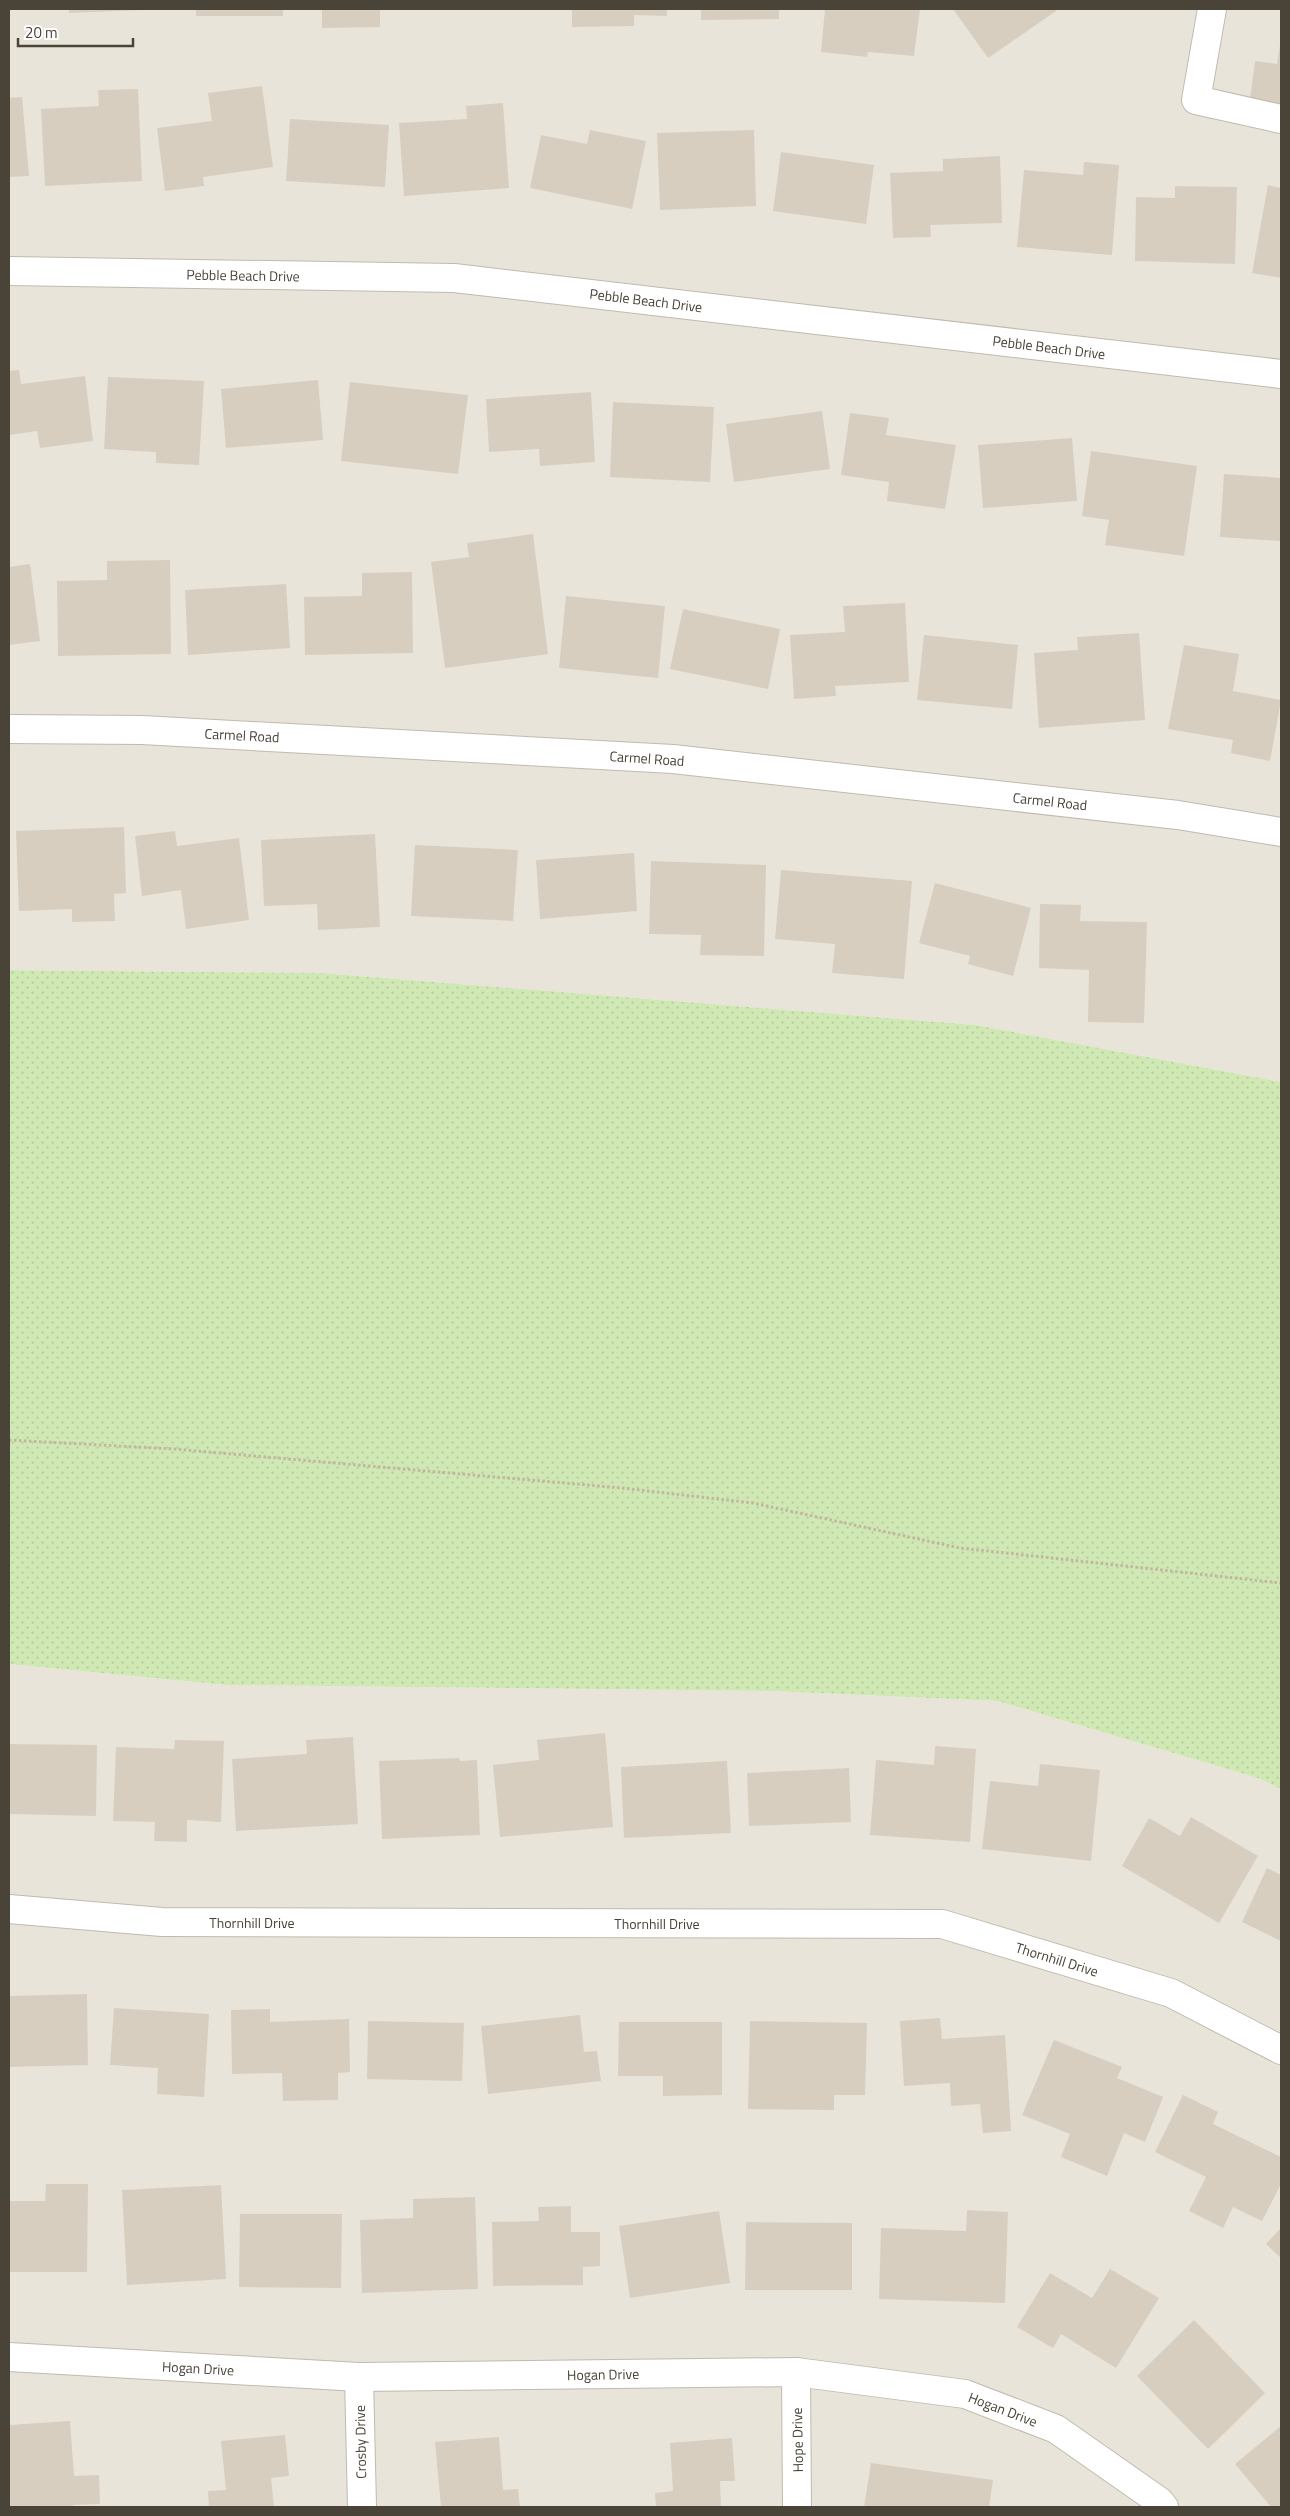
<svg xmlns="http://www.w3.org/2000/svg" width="1290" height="2516" font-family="'Titillium Web',sans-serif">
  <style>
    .residential { fill: #e9e4d9 }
    .grass { fill: url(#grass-dots) }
    .building { fill: #d7cec0 }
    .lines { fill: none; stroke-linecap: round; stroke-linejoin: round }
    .minor-casing { stroke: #c1baad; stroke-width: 30 }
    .path { stroke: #c3b69e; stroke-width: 3; stroke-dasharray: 2.5 2.5; stroke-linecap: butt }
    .minor { stroke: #fff; stroke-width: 28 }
    .labels { text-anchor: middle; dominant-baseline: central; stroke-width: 4; stroke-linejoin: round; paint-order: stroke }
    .street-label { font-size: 14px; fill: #494338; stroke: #fff }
  </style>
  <defs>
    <pattern id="grass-dots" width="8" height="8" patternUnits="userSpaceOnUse" patternTransform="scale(1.25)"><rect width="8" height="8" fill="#d0e9b4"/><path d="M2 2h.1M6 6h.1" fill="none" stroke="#b4c99c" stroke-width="1.8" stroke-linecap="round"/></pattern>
  </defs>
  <rect width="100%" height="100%" fill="#f5f2eb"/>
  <g class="residential">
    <path d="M9 9H1281V1082L976 1025 321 973 9 970Z"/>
    <path d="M9 1664 226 1685 772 1691 997 1701 1258 1778 1281 1789V2507H9Z"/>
  </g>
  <path class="grass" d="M9 970 321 973 976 1025 1281 1082V1789L1258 1778 997 1701 772 1691 226 1685 9 1664Z"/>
  <g class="building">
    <path d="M69 9H143V10L69 13Z"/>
    <rect x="196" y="9" width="87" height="7"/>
    <path d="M322 9H380V27L322 28Z"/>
    <path d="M572 9H667V16L634 15V26L572 27Z"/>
    <path d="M701 9H779V19L701 20Z"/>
    <path d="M825 9H920L914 56 868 52 867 57 821 52Z"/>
    <path d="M953 9H1055L1056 11 988 58Z"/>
    <path d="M1280 45 1281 104 1250 99 1255 61 1277 64Z"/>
    <path d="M262 86 273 167 203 177 204 186 165 191 157 128 212 121 208 93Z"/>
    <path d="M138 89 142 181 45 186 41 109 99 106 98 90Z"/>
    <path d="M22 97 29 176 9 177V98Z"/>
    <path d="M503 103 509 188 404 196 399 123 467 119 466 106Z"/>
    <path d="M290 119 389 125 385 187 286 181Z"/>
    <path d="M590 130 646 141 632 209 530 188 541 135 587 144Z"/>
    <path d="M754 130 756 206 660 210 657 133Z"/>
    <path d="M781 152 874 165 866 224 773 211Z"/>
    <path d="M1000 156 1002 223 930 225 931 237 893 238 890 173 943 171V159Z"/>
    <path d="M1084 162 1119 165 1112 255 1017 247 1024 170 1083 175Z"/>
    <path d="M1268 185 1281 188V278L1252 273Z"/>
    <path d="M1175 186 1237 187 1235 264 1135 261 1136 197 1175 198Z"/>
    <path d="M19 370 21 384 85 376 93 441 40 448 37 431 9 435V371Z"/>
    <path d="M108 377 204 381 199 465 156 463V452L104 449Z"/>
    <path d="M318 380 323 440 226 448 221 389Z"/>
    <path d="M350 382 468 395 458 474 341 461Z"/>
    <path d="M591 392 595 462 540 466 539 449 489 452 486 399Z"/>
    <path d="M613 402 714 407 710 482 610 477Z"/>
    <path d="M822 411 830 469 734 482 726 424Z"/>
    <path d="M850 413 889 418 886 435 956 445 945 509 887 501 889 482 841 475Z"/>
    <path d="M1072 438 1077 501 983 508 978 445Z"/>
    <path d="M1091 451 1197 466 1184 556 1105 545 1109 520 1082 516Z"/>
    <path d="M1224 474 1281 478V541L1220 537Z"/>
    <path d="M533 534 548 654 445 668 431 562 469 557 467 543Z"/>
    <path d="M170 560 171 654 58 656 57 581 107 580V561Z"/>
    <path d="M30 564 40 641 9 645V567Z"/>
    <path d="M412 572 413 653 305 655 304 597 362 596V573Z"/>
    <path d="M286 584 290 648 188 655 185 590Z"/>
    <path d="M566 596 665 606 658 678 559 668Z"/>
    <path d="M905 603 909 682 835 686 836 696 794 699 790 635 845 632 843 606Z"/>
    <path d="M683 609 780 629 768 689 670 669Z"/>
    <path d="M1139 633 1145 720 1039 728 1034 653 1078 650 1077 637Z"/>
    <path d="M924 635 1018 645 1012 709 917 700Z"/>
    <path d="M1184 645 1239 654 1233 691 1281 700 1270 761 1231 753 1233 740 1168 729Z"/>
    <path d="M124 827 126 893 114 894 115 921 72 922V909L19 911 16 831Z"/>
    <path d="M175 831 177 846 239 838 249 920 186 929 181 890 142 896 135 836Z"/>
    <path d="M375 834 380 927 318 930 317 904 264 906 261 840Z"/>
    <path d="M415 845 518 850 513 921 411 916Z"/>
    <path d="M634 853 637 911 540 919 536 860Z"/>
    <path d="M651 861 766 865 764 956 700 955 701 935 649 934Z"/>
    <path d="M781 870 912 881 904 979 832 973 835 944 775 939Z"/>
    <path d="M935 883 1031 908 1013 976 968 964 970 956 919 943Z"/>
    <path d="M1040 904 1081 905 1080 921 1147 922 1144 1023 1088 1022 1089 970 1039 968Z"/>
    <path d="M605 1733 613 1827 500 1837 493 1765 539 1760 537 1740Z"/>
    <path d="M353 1737 358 1824 236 1831 232 1759 307 1754 306 1740Z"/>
    <path d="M175 1740 224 1741 221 1822 187 1820V1842L154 1841 155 1822 113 1821 116 1747 174 1749Z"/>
    <path d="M9 1744 97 1745 96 1816 9 1814Z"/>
    <path d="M935 1746 976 1749 970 1842 870 1835 876 1760 934 1765Z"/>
    <path d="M459 1758 460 1761 477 1760 480 1835 382 1839 379 1761Z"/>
    <path d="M727 1761 731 1833 624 1838 621 1767Z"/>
    <path d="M1040 1764 1100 1770 1091 1861 982 1849 990 1781 1038 1786Z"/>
    <path d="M849 1768 851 1822 749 1826 747 1773Z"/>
    <path d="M1191 1817 1258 1856 1219 1923 1122 1866 1149 1818 1180 1836Z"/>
    <path d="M1267 1868 1281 1875V1941L1242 1922Z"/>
    <path d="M87 1994 88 2065 9 2067V1996Z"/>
    <path d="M114 2008 209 2014 204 2097 157 2094 158 2068 110 2065Z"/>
    <path d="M270 2009V2022L349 2019 350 2072 338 2073V2100L283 2101 282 2073 232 2074 231 2010Z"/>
    <path d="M580 2015 584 2052 597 2051 601 2081 488 2094 481 2026Z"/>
    <path d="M940 2018 942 2039 1005 2035 1011 2131 983 2133 980 2104 951 2106 950 2083 904 2086 900 2021Z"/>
    <path d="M368 2021 464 2023 462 2081 367 2079Z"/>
    <path d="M750 2021 867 2023 865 2095H834V2110L748 2109Z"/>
    <path d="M619 2022H722V2095L663 2096V2076H618Z"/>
    <path d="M1054 2040 1122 2067 1117 2078 1163 2097 1145 2142 1124 2133 1107 2176 1061 2157 1070 2134 1022 2115Z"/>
    <path d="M1183 2095 1218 2112 1213 2124 1281 2157V2184L1262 2221 1233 2207 1223 2228 1189 2211 1206 2177 1155 2152Z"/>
    <path d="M46 2184H88L87 2272H9V2201H45Z"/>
    <path d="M221 2185 226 2279 127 2285 122 2190Z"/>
    <path d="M475 2197 478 2289 362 2293 360 2220 413 2218V2199Z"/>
    <path d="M571 2206V2232H600V2266L583 2267V2285L493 2286 492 2222 539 2221 538 2207Z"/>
    <path d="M967 2210 1008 2212 1005 2303 879 2299 881 2228 966 2231Z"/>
    <path d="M719 2211 730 2283 630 2298 619 2226Z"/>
    <path d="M240 2214H342L341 2288 239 2287Z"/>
    <path d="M746 2222 852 2223V2290H745Z"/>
    <path d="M1281 2228V2258L1266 2244Z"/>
    <path d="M1110 2269 1159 2298 1116 2368 1061 2334 1053 2348 1017 2327 1050 2273 1092 2298Z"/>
    <path d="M1194 2320 1265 2393 1208 2449 1137 2376Z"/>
    <path d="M70 2421 74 2476 99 2475 100 2504 73 2505V2507H9V2425Z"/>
    <path d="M1281 2426V2507H1271L1235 2464Z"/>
    <path d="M285 2435 289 2476 271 2478 274 2507H209L208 2491 226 2490 221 2441Z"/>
    <path d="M499 2437 503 2490 518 2489 520 2507H441L435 2442Z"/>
    <path d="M732 2438 735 2481H720L721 2507H656L655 2493 673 2491 670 2443Z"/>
    <path d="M871 2463 993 2480 989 2507H864Z"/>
  </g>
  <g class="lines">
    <defs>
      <g id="minor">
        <path d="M1212 9 1196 100 1281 119"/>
        <path d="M9 271 454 278 1281 374"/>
        <path d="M9 729 142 730 673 759 1178 815 1281 832"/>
        <path d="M9 1909 162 1922 942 1924 1171 1993 1281 2050"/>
        <path d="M9 2357 359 2377 796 2372 965 2394 1056 2429 1159 2501 1164 2507"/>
        <path d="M796 2372 797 2507"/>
        <path d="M359 2377 362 2507"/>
      </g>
    </defs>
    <use href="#minor" class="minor-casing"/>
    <path class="path" d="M9 1440 174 1449 622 1488 753 1503 960 1548 1281 1583"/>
    <use href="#minor" class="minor"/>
  </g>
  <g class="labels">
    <g class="street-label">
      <text transform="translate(243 275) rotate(1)">Pebble Beach Drive</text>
      <text transform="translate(646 300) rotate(7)">Pebble Beach Drive</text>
      <text transform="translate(1049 347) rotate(7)">Pebble Beach Drive</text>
      <text transform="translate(242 735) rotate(3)">Carmel Road</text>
      <text transform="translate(647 758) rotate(4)">Carmel Road</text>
      <text transform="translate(1050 801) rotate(6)">Carmel Road</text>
      <text x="252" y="1922">Thornhill Drive</text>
      <text x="657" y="1923">Thornhill Drive</text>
      <text transform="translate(1057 1959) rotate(17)">Thornhill Drive</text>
      <text transform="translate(198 2368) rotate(3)">Hogan Drive</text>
      <text transform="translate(603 2374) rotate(-1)">Hogan Drive</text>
      <text transform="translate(1003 2409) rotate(21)">Hogan Drive</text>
      <text transform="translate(797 2440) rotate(-91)">Hope Drive</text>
      <text transform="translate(360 2442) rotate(-91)">Crosby Drive</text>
    </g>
  </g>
  <rect width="1290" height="2516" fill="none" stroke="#494338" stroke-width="20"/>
  <path d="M18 38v8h115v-8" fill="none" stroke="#494338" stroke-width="2.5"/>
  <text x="25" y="38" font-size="15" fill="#494338" stroke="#ffffff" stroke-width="4" paint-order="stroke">20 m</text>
</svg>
